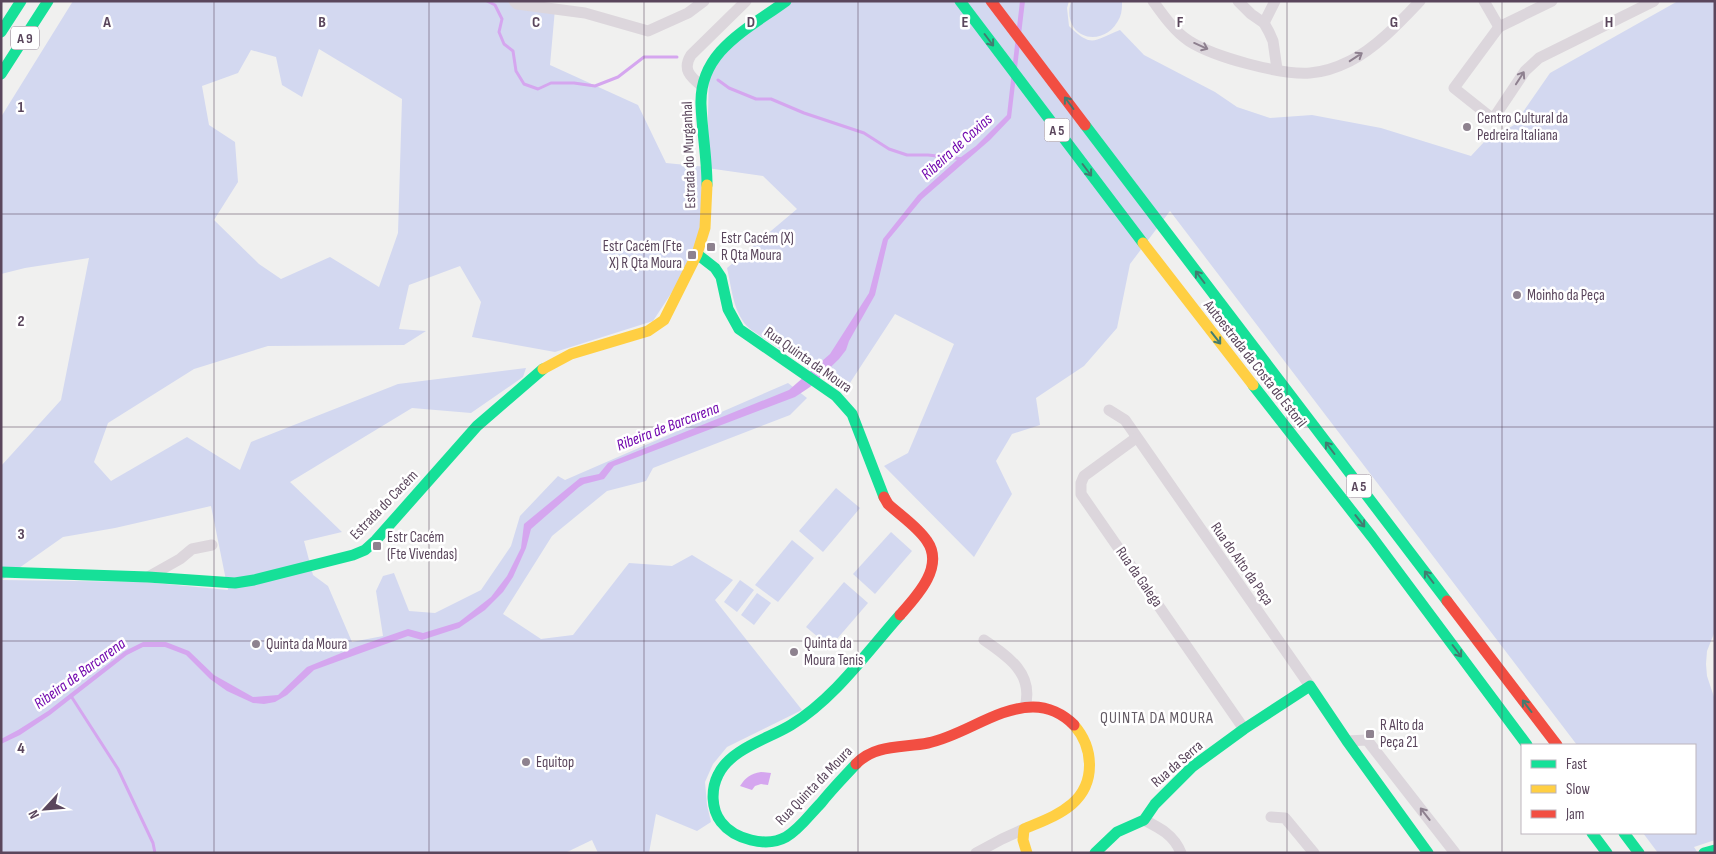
<svg xmlns="http://www.w3.org/2000/svg" width="1716" height="854" font-family="'Sofia Sans Condensed',sans-serif">
  <style>
    .green { fill: #d3d8f0; fill-rule: evenodd }
    .water { fill: #d5a6ef }
    .lines { fill: none; stroke-linecap: round; stroke-linejoin: round }
    .stream { stroke: #d5a6ef; stroke-width: 3 }
    .street { stroke: #dcd6dc; stroke-width: 11 }
    .fast { stroke: #16e098; stroke-width: 11 }
    .slow { stroke: #ffcf43; stroke-width: 11 }
    .jam { stroke: #f24e42; stroke-width: 11 }
    .oneway { stroke: #427c71 }
    .oneway2 { stroke: #8e808f }
    .grid { fill: none; stroke: #5a465c; stroke-width: 1; stroke-opacity: 0.55 }
    .poi-dot { fill: #8e828f; stroke: #fff; stroke-width: 2 }
    .labels { text-anchor: middle; dominant-baseline: central; stroke-width: 5; stroke-linejoin: round; paint-order: stroke }
    .shield { fill: #fff; stroke: #8c7e8d; stroke-width: 1 }
    .shield-label { font-size: 14px; font-weight: bold; fill: #5a465c }
    .poi-label { font-size: 15px; fill: #5a465c; stroke: #fff; text-anchor: start }
    .street-label { font-size: 15px; fill: #5a465c; stroke: #fff }
    .water-label { font-size: 16px; font-style: italic; fill: #7108ae; stroke: #fff }
    .neighbourhood-label { font-size: 16px; letter-spacing: 1px; fill: #635b64; stroke: #fff }
    .grid-label { font-size: 16px; text-anchor: middle; font-weight: bold; fill: #5a465c; stroke: #fff; stroke-width: 5; stroke-linejoin: round; paint-order: stroke }
  </style>
  <rect width="100%" height="100%" fill="#f0f0ef"/>
  <g class="green">
    <path d="M73 1H514L555 9 550 65 638 105 666 163 707 167 709 65 787 1H1069L1067 8 1069 26C1092 48 1093 41 1120 30L1144 55 1215 92 1237 107 1270 118 1312 115 1381 128 1471 156 1484 142 1514 125 1550 73 1678 1H1715V631L1707 651 1706 664 1707 676 1715 700V840L1694 847 1698 853H1658L1643 833H1695V745H1577L1170 211 1130 264 1117 328 1084 366 1036 398 1040 425 1012 434 996 461 1012 494 974 557 884 466 908 453 954 344 895 314 844 392 750 329C733 314 732 289 727 268L797 209 763 176 707 168 697 254 653 321 555 352 472 337 481 302 460 266 409 285 399 329 426 331 404 345 268 346 194 369 108 423 94 462 111 481 187 437 240 470 251 442 398 384 526 368 523 377 471 413 412 408 290 482 342 532 304 541 313 575 328 586 352 642 383 636 376 591 383 576 394 573 409 611 435 613 481 590 511 546 520 516 558 476 565 480 788 383 807 398 790 415 653 468 646 481 607 491 552 536 503 614 541 639 573 635 629 563 672 566 692 555 733 580 715 600 802 710 727 747 713 764 705 782 707 805 711 822 697 831 656 814 649 853H598L592 840 565 853H1V466L61 400 89 258 25 268 1 274V117ZM319 49 402 99 398 233 379 287 330 257 281 279 259 264 214 220 238 182 235 142 209 125 202 86 238 73 251 50 276 57 282 85 302 97ZM211 506 228 590 145 582 2 580 63 537 115 528Z"/>
    <path d="M1071 1H1122C1122 6 1122 12 1120 17 1105 51 1060 39 1071 1Z"/>
    <path d="M836 488 860 508 823 552 799 531Z"/>
    <path d="M891 532 912 551 875 594 853 574Z"/>
    <path d="M792 540 814 558 778 602 755 585Z"/>
    <path d="M740 580 754 590 737 612 724 602Z"/>
    <path d="M844 582 868 603 830 647 806 627Z"/>
    <path d="M757 593 771 603 754 625 741 615Z"/>
  </g>
  <g class="water">
    <path d="M1020 1H1025L1011 118 990 140 922 199 888 240 875 295 849 341 846 350 839 359 810 387 795 397 614 466 604 479 584 484 579 487 531 529 526 548 513 577 503 592 485 610 459 628 422 640 408 636 314 670 287 695 275 702 264 704 253 703 227 691 210 679 186 655 165 647H143L127 655 50 715 20 735 1 744V739L18 730 48 711 125 651 143 642H166L189 651 214 675 253 697 278 695 307 667 356 647 408 629 423 633 459 622 491 597 507 576 521 548 524 524 580 478 599 474 608 463 789 390 830 354 869 293 883 239 918 195 957 160 976 146 1007 115Z"/>
    <path d="M761 772 771 773 768 785 761 784 755 786 752 790 740 786C746 777 750 774 761 772Z"/>
  </g>
  <g class="lines">
    <g class="stream">
      <path d="M487 1 495 5 502 19 499 32 504 44 513 51 516 71 524 84 538 89 551 83H574L595 86 618 77 644 57H677"/>
      <path d="M718 80 729 88 756 99H771L804 113 864 133 889 149 907 155H928L963 159"/>
      <path d="M71 696 118 769 153 843 155 853"/>
    </g>
    <g class="street">
      <path d="M514 1 517 4 585 13 648 31 688 13 704 1"/>
      <path d="M1153 1C1163 15 1175 32 1189 41 1214 57 1280 75 1310 73 1324 72 1338 67 1350 61 1376 48 1400 22 1420 1"/>
      <path d="M1238 1 1251 14 1264 23 1269 32 1273 41 1277 69"/>
      <path d="M1484 1 1499 27"/>
      <path d="M1552 1 1499 27 1454 88 1493 119 1525 71 1539 58 1654 1"/>
      <path d="M1264 23 1275 1"/>
      <path d="M702 86C690 77 682 69 691 55L746 1"/>
      <path d="M1109 410 1125 420 1310 686"/>
      <path d="M1136 438 1084 476 1081 483V494L1244 729"/>
      <path d="M148 577 180 559 192 549 212 545"/>
      <path d="M984 640C1009 657 1034 674 1025 707"/>
      <path d="M1347 741 1367 740 1455 853"/>
      <path d="M1271 817 1285 818 1314 853"/>
      <path d="M1144 820C1160 828 1174 835 1181 853"/>
      <path d="M976 853 1002 839 1024 829"/>
    </g>
    <g class="fast">
      <path d="M960 1 1143 243"/>
      <path d="M1 32 21 1"/>
      <path d="M1 74 48 1"/>
      <path d="M1085 125 1447 601"/>
      <path d="M707 185C707 158 702 132 701 105 699 51 748 29 786 1"/>
      <path d="M697 254 715 268 721 277 728 309 739 329 836 396 852 414 884 497"/>
      <path d="M1253 385 1372 537 1527 745"/>
      <path d="M1 572 148 577 235 583 254 580 353 555 365 550 376 540 477 426 543 369"/>
      <path d="M856 764C844 777 832 789 821 803 810 814 800 829 786 837 766 848 734 839 721 822 711 809 711 789 718 775 730 749 768 739 791 725 834 699 867 652 900 615"/>
      <path d="M1592 833 1607 853"/>
      <path d="M1624 833 1639 853"/>
      <path d="M1095 853 1117 832 1144 820 1155 804 1192 767 1244 729 1310 686 1347 741 1428 853"/>
      <path d="M1704 853 1715 850"/>
    </g>
    <g class="slow">
      <path d="M1143 243 1253 385"/>
      <path d="M543 369 571 354 648 331 664 320 697 254 705 228 707 185"/>
      <path d="M1027 853 1023 840 1024 829C1040 822 1058 816 1072 804 1096 783 1094 748 1074 725"/>
    </g>
    <g class="jam">
      <path d="M991 1 1085 125"/>
      <path d="M884 497 888 504C901 516 918 527 927 541 945 567 916 597 900 615"/>
      <path d="M1447 601 1557 745"/>
      <path d="M856 764C875 744 903 748 928 743 963 736 997 707 1033 707 1048 707 1063 714 1074 725"/>
    </g>
  </g>
  <defs><path id="oneway-shaft" d="M-6 0H5M1.5-3L5.5 0L1.5 3" fill="none" stroke-width="1.6" stroke-linecap="round" stroke-linejoin="round" transform="scale(1.25)"/></defs>
  <g class="oneway">
    <use href="#oneway-shaft" transform="translate(989 40) rotate(53)"/>
    <use href="#oneway-shaft" transform="translate(1069 103) rotate(-127)"/>
    <use href="#oneway-shaft" transform="translate(1087 170) rotate(53)"/>
    <use href="#oneway-shaft" transform="translate(1200 277) rotate(-127)"/>
    <use href="#oneway-shaft" transform="translate(1216 338) rotate(52)"/>
    <use href="#oneway-shaft" transform="translate(1330 448) rotate(-127)"/>
    <use href="#oneway-shaft" transform="translate(1360 521) rotate(52)"/>
    <use href="#oneway-shaft" transform="translate(1429 577) rotate(-127)"/>
    <use href="#oneway-shaft" transform="translate(1457 651) rotate(53)"/>
    <use href="#oneway-shaft" transform="translate(1527 706) rotate(-127)"/>
  </g>
  <g class="oneway2">
    <use href="#oneway-shaft" transform="translate(1201 46) rotate(24)"/>
    <use href="#oneway-shaft" transform="translate(1356 57) rotate(-33)"/>
    <use href="#oneway-shaft" transform="translate(1520 78) rotate(-57)"/>
    <use href="#oneway-shaft" transform="translate(1425 814) rotate(-128)"/>
  </g>
  <path class="grid" d="M214 1V853M429 1V853M644 1V853M858 1V853M1072 1V853M1287 1V853M1502 1V853M1 214H1715M1 427H1715M1 641H1715"/>
  <g class="poi-dot">
    <circle cx="1467" cy="127" r="5"/>
    <rect x="706" y="242" width="10" height="10" rx="2.5"/>
    <rect x="687" y="250" width="10" height="10" rx="2.5"/>
    <circle cx="1517" cy="295" r="5"/>
    <rect x="372" y="541" width="10" height="10" rx="2.5"/>
    <circle cx="256" cy="644" r="5"/>
    <circle cx="794" cy="652" r="5"/>
    <rect x="1365" y="729" width="10" height="10" rx="2.5"/>
    <circle cx="526" cy="762" r="5"/>
  </g>
  <g class="labels">
    <g class="shield">
      <rect x="11" y="26.5" width="28" height="23" rx="4"/>
      <rect x="1044.5" y="118.5" width="25" height="23" rx="4"/>
      <rect x="1346.5" y="474.5" width="25" height="23" rx="4"/>
    </g>
    <g class="shield-label">
      <text x="25" y="38">A 9</text>
      <text x="1057" y="130">A 5</text>
      <text x="1359" y="486">A 5</text>
    </g>
    <g class="poi-label">
      <text x="1477" y="118">Centro Cultural da<tspan x="1477" dy="17">Pedreira Italiana</tspan></text>
      <text x="721" y="238">Estr Cacém (X)<tspan x="721" dy="17">R Qta Moura</tspan></text>
      <text x="682" y="246" text-anchor="end">Estr Cacém (Fte<tspan x="682" dy="17">X) R Qta Moura</tspan></text>
      <text x="1527" y="295">Moinho da Peça</text>
      <text x="387" y="537">Estr Cacém<tspan x="387" dy="17">(Fte Vivendas)</tspan></text>
      <text x="804" y="643">Quinta da<tspan x="804" dy="17">Moura Tenis</tspan></text>
      <text x="266" y="644">Quinta da Moura</text>
      <text x="1380" y="725">R Alto da<tspan x="1380" dy="17">Peça 21</tspan></text>
      <text x="536" y="762">Equitop</text>
    </g>
    <g class="street-label">
      <text transform="translate(689 155) rotate(-92)">Estrada do Murganhal</text>
      <text transform="translate(808 360) rotate(35)">Rua Quinta da Moura</text>
      <text transform="translate(1255 364) rotate(52)">Autoestrada da Costa do Estoril</text>
      <text transform="translate(384 505) rotate(-46)">Estrada do Cacém</text>
      <text transform="translate(1242 564) rotate(55)">Rua do Alto da Peça</text>
      <text transform="translate(1139 577) rotate(55)">Rua da Galega</text>
      <text transform="translate(1177 764) rotate(-41)">Rua da Serra</text>
      <text transform="translate(814 786) rotate(-46)">Rua Quinta da Moura</text>
    </g>
    <g class="water-label">
      <text transform="translate(957 147) rotate(-42)">Ribeira de Caxias</text>
      <text transform="translate(668 427) rotate(-21)">Ribeira de Barcarena</text>
      <text transform="translate(80 674) rotate(-36)">Ribeira de Barcarena</text>
    </g>
    <g class="neighbourhood-label">
      <text x="1157" y="718">QUINTA DA MOURA</text>
    </g>
  </g>
  <g class="grid-label">
    <text x="107" y="27">A</text>
    <text x="322" y="27">B</text>
    <text x="536" y="27">C</text>
    <text x="751" y="27">D</text>
    <text x="965" y="27">E</text>
    <text x="1180" y="27">F</text>
    <text x="1394" y="27">G</text>
    <text x="1609" y="27">H</text>
    <text x="21" y="112">1</text>
    <text x="21" y="326">2</text>
    <text x="21" y="539">3</text>
    <text x="21" y="753">4</text>
  </g>
  <rect width="1716" height="854" fill="none" stroke="#5a465c" stroke-width="5"/>
  <rect x="1521" y="744" width="175" height="90" fill="#ffffff" stroke="#bdb5be"/>
  <rect x="1531" y="760" width="25" height="8" fill="#16e098" stroke="#bdb5be"/>
  <text x="1566" y="769" font-size="15" fill="#5a465c">Fast</text>
  <rect x="1531" y="785" width="25" height="8" fill="#ffcf43" stroke="#bdb5be"/>
  <text x="1566" y="794" font-size="15" fill="#5a465c">Slow</text>
  <rect x="1531" y="810" width="25" height="8" fill="#f24e42" stroke="#bdb5be"/>
  <text x="1566" y="819" font-size="15" fill="#5a465c">Jam</text>
  <g transform="translate(45 809) rotate(244)" stroke="#ffffff" stroke-width="4" paint-order="stroke">
  <path d="M0-4L9 19L0 12L-9 19Z" fill="#5a465c"/>
  <text y="-8" font-size="14" font-weight="bold" text-anchor="middle" fill="#5a465c">N</text>
  </g>
</svg>
